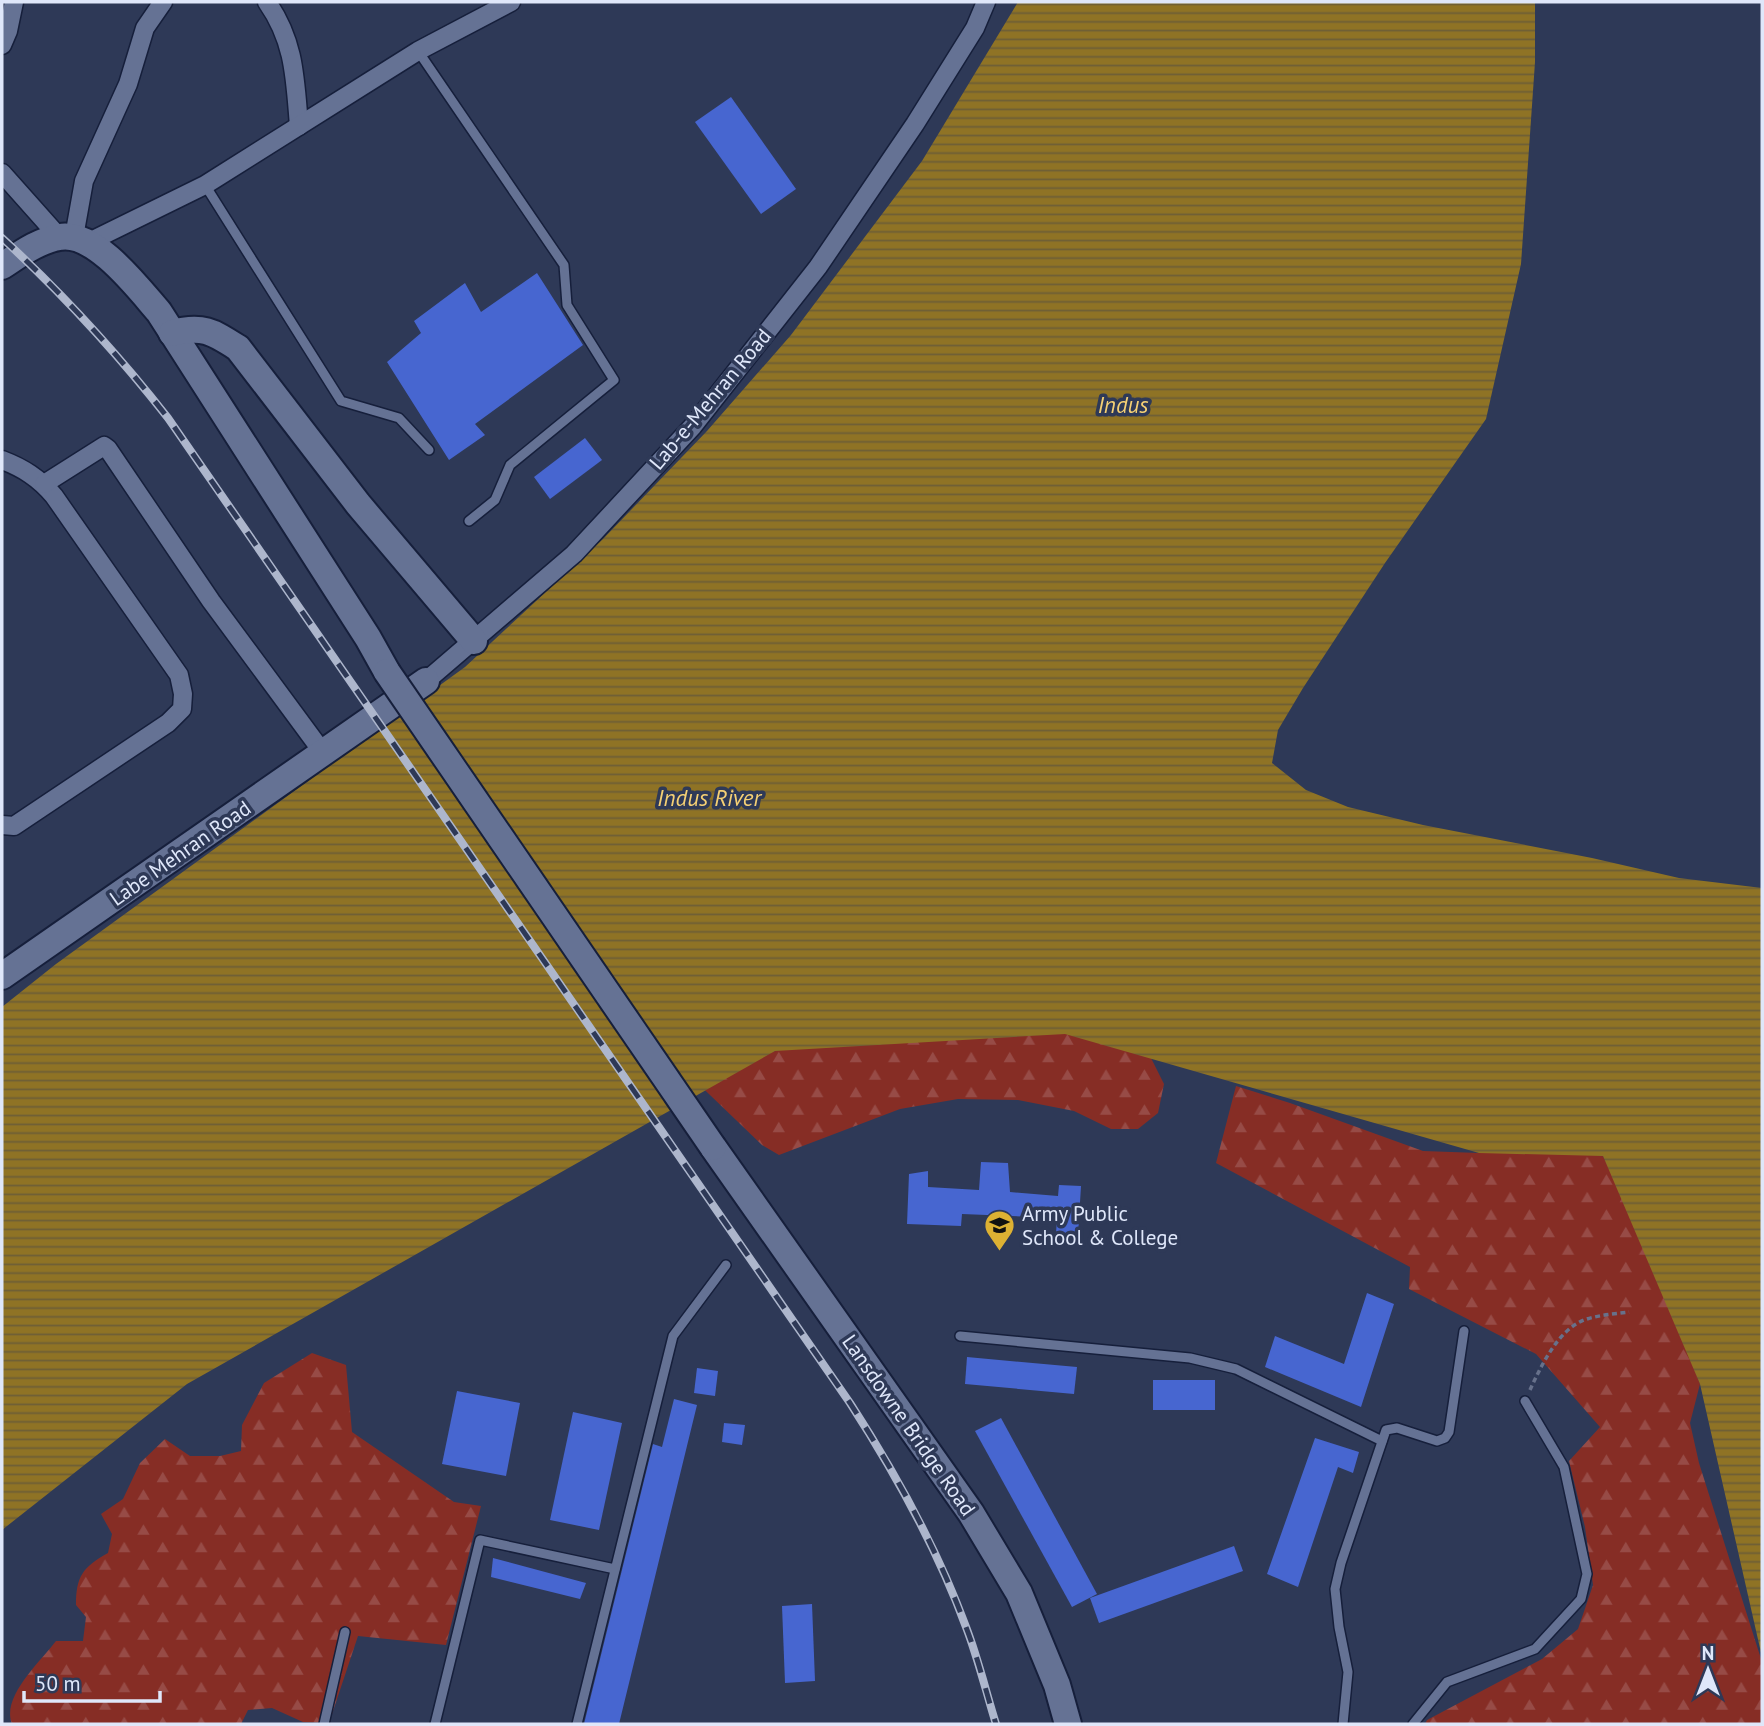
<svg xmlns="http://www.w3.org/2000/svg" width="1764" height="1726" font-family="'PT Sans',sans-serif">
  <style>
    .forest { fill: url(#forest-firs) }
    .water { fill: url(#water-rules) }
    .building { fill: #4766d0 }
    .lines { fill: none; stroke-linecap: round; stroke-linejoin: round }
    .lane-casing { stroke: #161f3b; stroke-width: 12 }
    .street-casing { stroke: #161f3b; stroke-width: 21 }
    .secondary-casing { stroke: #161f3b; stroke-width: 30 }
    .path { stroke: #67718b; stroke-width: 3.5; stroke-dasharray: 5 3.5; stroke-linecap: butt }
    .lane { stroke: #657294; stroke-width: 9 }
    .street { stroke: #657294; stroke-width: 18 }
    .secondary { stroke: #657294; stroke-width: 26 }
    .rail-casing { stroke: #adb6cc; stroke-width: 8 }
    .rail { stroke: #2e3957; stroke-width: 5; stroke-dasharray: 16; stroke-linecap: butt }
    .secondary-bridge-casing { stroke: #161f3b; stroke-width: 30; stroke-linecap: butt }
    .secondary-bridge { stroke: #657294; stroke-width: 26 }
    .labels { text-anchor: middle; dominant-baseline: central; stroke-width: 7; stroke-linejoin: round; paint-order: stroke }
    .street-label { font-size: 21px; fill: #dfe7fa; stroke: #2e3957 }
    .poi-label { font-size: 21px; fill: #dfe7fa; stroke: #2e3957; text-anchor: start }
    .water-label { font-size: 23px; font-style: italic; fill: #f5d074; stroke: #2e3957 }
  </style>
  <defs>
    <pattern id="forest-firs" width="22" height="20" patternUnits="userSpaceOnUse" patternTransform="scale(1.75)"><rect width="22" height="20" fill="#862d25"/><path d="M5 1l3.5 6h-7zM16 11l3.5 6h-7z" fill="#974b46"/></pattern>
    <pattern id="water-rules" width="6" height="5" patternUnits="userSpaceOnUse" patternTransform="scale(1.75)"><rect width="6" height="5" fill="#8f7325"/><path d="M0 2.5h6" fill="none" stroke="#6d5e36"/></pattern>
  </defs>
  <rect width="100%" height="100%" fill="#2e3957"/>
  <g class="forest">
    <path d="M947 1013 1143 1042 1164 1084 1158 1113 1138 1129H1111L1074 1111 1018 1100 958 1099 900 1109 779 1155 762 1145 685 1071Z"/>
    <path d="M1236 1086 1290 1103 1423 1151 1479 1153 1532 1145 1603 1156 1648 1247 1700 1384 1690 1423 1699 1463 1762 1662V1724H1425L1427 1720 1542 1659 1578 1629 1593 1585 1585 1527 1569 1461 1600 1427 1536 1354 1409 1289 1410 1267 1216 1163Z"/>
    <path d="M312 1353 346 1365 352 1432 454 1502 481 1506 446 1645 358 1636 329 1723 303 1722 272 1708 248 1710 241 1724H12C1 1697 40 1662 56 1641H83L86 1617 76 1605C76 1576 83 1567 108 1553L112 1534 101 1514 123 1499 140 1463 165 1439 190 1456H220L241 1451 242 1425 264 1383Z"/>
  </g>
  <path class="water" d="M1018 2H1535V62L1521 264 1486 419 1385 563 1303 688 1278 730 1272 763 1306 790 1348 807 1423 825 1592 858 1679 878 1762 888V1657L1700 1384 1603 1156 1479 1153 1065 1034 775 1051 187 1384 2 1530V1007L56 964 465 667 603 539 707 431 791 335 922 161Z"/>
  <g class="building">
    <path d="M731 97 796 189 761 214 695 122Z"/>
    <path d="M537 273 583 345 475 424 485 435 449 460 387 362 421 333 414 321 465 283 481 312Z"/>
    <path d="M585 438 602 460 550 499 534 477Z"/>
    <path d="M981 1162 1008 1163 1010 1192 1058 1196 1059 1185 1081 1186 1078 1235 1056 1234 1057 1218 962 1214 961 1226 907 1224 909 1174 928 1171V1187L979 1190Z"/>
    <path d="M1367 1293 1394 1304 1361 1407 1265 1367 1275 1336 1344 1364Z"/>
    <path d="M967 1357 1077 1367 1074 1394 965 1384Z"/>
    <path d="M697 1368 718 1371 715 1396 694 1393Z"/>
    <rect x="1153" y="1380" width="62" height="30"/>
    <path d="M457 1391 520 1403 506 1476 442 1464Z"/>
    <path d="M674 1399 697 1405 619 1724H584L653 1444 662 1447Z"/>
    <path d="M573 1412 622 1423 599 1530 550 1520Z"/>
    <path d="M1001 1418 1097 1594 1072 1607 975 1431Z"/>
    <path d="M724 1423 745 1425 742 1445 722 1442Z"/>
    <path d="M1315 1438 1359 1452 1353 1473 1338 1467 1298 1587 1267 1574Z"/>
    <path d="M1234 1546 1243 1571 1099 1623 1090 1598Z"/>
    <path d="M493 1558 586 1583 580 1599 491 1577Z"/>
    <path d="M812 1604 815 1681 785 1683 782 1606Z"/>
  </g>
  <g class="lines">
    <defs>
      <g id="lane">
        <path d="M418 51 564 265 567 305 614 380 510 465 495 500 469 521"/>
        <path d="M205 185 341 401 399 418 429 450"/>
        <path d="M960 1336 1190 1358 1236 1369 1382 1441"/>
        <path d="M324 1724 345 1632"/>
        <path d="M435 1724 480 1540 615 1569"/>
        <path d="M577 1724 673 1336 726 1265"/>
        <path d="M1343 1724 1348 1672 1339 1627 1335 1589 1341 1563 1386 1430 1397 1428 1437 1441 1445 1438 1449 1432 1464 1331"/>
        <path d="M1413 1724 1447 1682 1535 1649 1581 1599 1587 1574 1564 1467 1525 1401"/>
      </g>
      <g id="street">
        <path d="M267 2C295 42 295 79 299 126"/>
        <path d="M2 45 8 31 14 2"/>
        <path d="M2 173 59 237"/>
        <path d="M74 237 84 181 128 84 145 28 163 2"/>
        <path d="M89 242 205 185 418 51 511 2"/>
        <path d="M2 460C23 468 39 478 54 496L179 675 183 694 182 709 168 723 14 826 2 825"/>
        <path d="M44 484 104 446 108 449 211 601 324 754"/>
        <path d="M426 681 574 554 693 426 818 267 915 124 975 28 986 2"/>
      </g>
      <g id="secondary">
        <path d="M2 266C19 255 39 240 60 237 95 231 138 288 159 312L368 638 387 672"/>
        <path d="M172 333C203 325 213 332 238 348L358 504 474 641"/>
        <path d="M2 976 426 681"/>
        <path d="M713 1147 971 1513 1019 1593 1057 1685 1068 1724"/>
      </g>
    </defs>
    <use href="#lane" class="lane-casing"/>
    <use href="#street" class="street-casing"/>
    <use href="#secondary" class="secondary-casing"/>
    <path class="path" d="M1530 1390C1541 1366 1558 1330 1584 1320 1598 1315 1614 1314 1629 1312"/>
    <use href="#lane" class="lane"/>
    <use href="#street" class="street"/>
    <use href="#secondary" class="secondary"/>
    <defs>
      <path id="rail" d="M2 238C63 294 117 353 168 418L850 1403C896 1474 937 1548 966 1627 978 1658 986 1692 996 1724"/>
    </defs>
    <use href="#rail" class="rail-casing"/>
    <use href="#rail" class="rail"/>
    <defs>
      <path id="secondary-bridge" d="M387 672 713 1147"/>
    </defs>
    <use href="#secondary-bridge" class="secondary-bridge-casing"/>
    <use href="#secondary-bridge" class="secondary-bridge"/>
  </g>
  <defs>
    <symbol id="university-pin" viewBox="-11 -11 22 30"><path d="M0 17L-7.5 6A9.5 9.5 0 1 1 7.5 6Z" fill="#ddb133" stroke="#2e3957"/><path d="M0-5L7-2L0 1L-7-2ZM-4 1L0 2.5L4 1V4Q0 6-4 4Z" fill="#111"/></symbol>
  </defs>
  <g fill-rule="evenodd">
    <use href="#university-pin" x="982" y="1208" width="35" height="47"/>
  </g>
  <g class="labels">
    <g class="street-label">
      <text transform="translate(710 399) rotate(-50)">Lab-e-Mehran Road</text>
      <text transform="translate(180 853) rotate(-35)">Labe Mehran Road</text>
      <text transform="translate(909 1425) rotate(55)">Lansdowne Bridge Road</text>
    </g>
    <g class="poi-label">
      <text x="1022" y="1213">Army Public<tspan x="1022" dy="24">School &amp; College</tspan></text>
    </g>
    <g class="water-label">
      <text x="1123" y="404">Indus</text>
      <text x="709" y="797">Indus River</text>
    </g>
  </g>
  <rect width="1764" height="1726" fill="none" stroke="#dfe7fa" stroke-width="7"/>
  <g transform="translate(1708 1670)" stroke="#2e3957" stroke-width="5" paint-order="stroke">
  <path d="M0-5L12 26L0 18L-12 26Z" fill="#dfe7fa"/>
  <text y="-10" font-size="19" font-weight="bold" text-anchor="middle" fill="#dfe7fa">N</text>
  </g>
  <path d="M24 1691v10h136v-10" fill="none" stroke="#dfe7fa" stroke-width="3.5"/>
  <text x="35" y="1691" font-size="21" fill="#dfe7fa" stroke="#2e3957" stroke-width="5" paint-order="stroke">50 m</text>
</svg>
